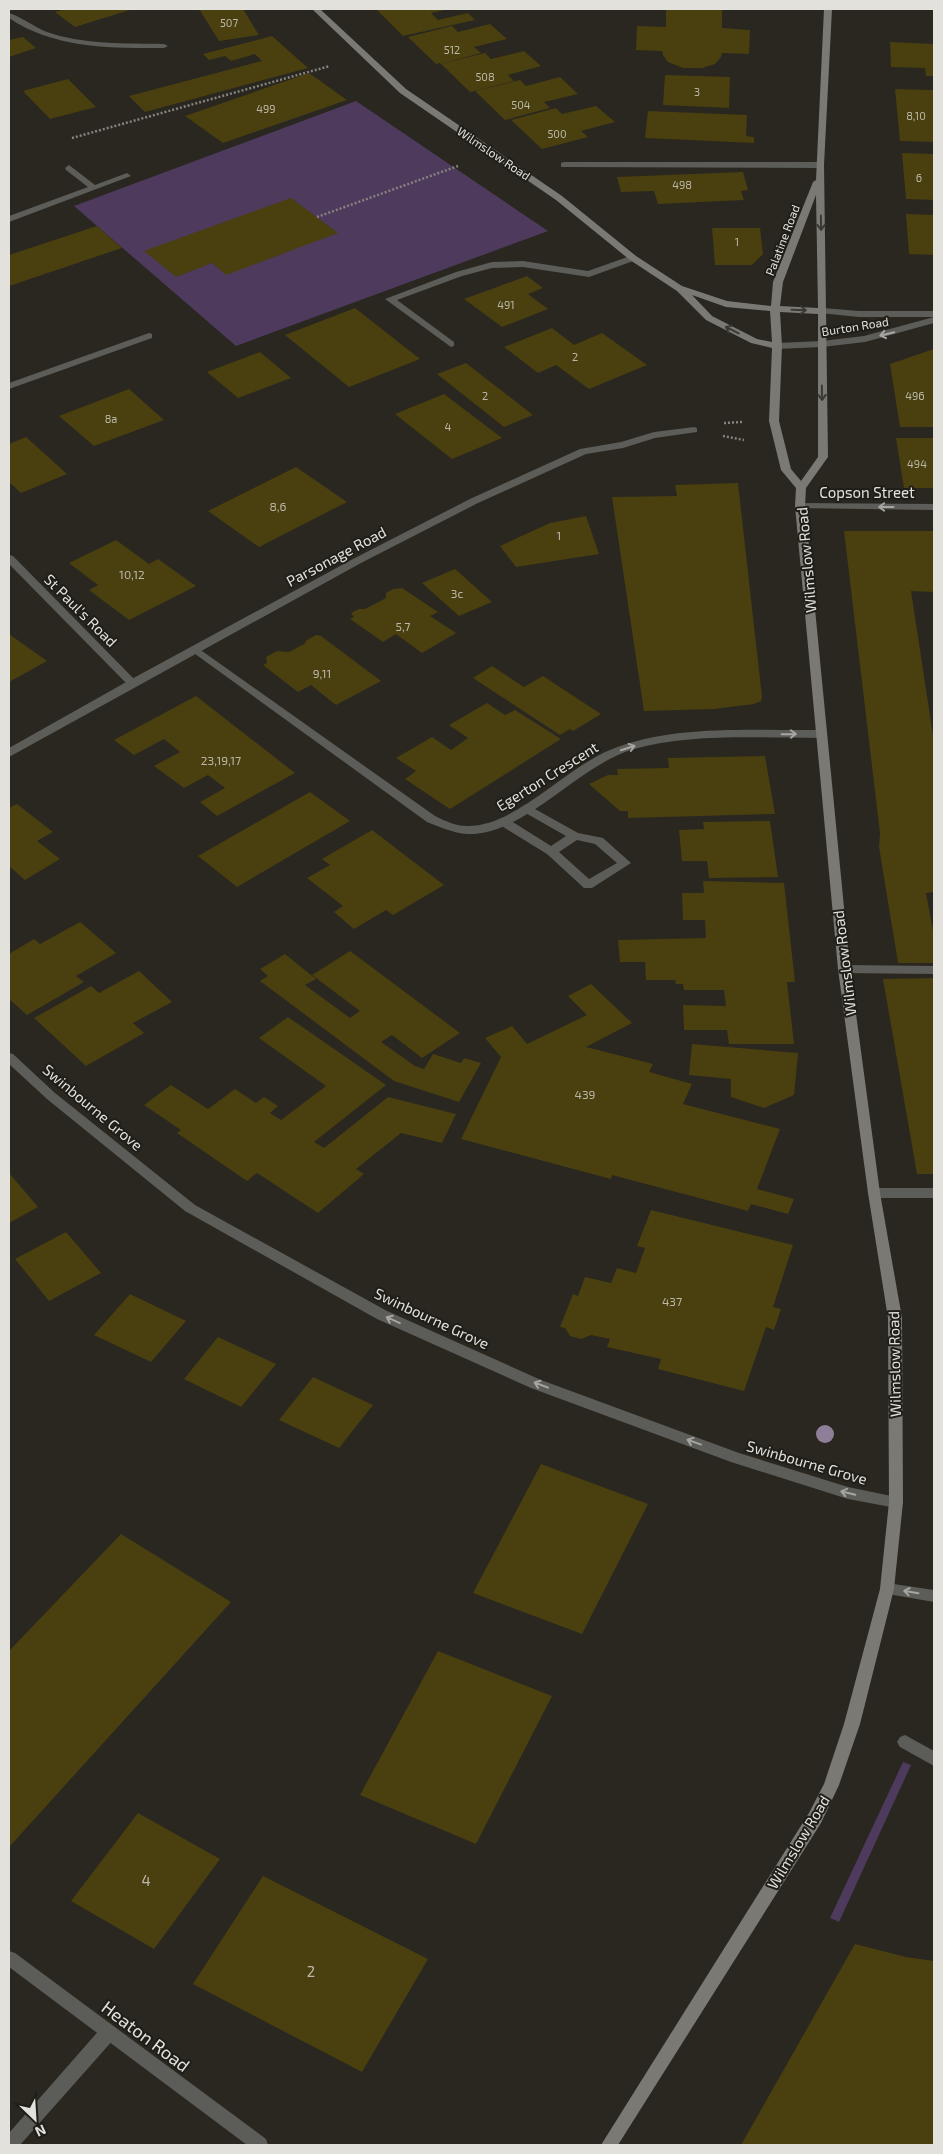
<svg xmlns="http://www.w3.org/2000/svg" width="943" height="2154" font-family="'Exo 2',sans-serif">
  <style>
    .green { fill: #4e3a5d }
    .building { fill: #493f0f }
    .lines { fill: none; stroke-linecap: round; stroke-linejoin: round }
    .path { stroke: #84837d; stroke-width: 2.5; stroke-dasharray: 2 2; stroke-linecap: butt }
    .service { fill: #5c5c58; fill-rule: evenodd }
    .pedestrian { fill: #5c5c58; fill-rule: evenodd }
    .minor { fill: #5c5c58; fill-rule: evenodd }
    .tertiary { fill: #5c5c58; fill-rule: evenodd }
    .secondary { fill: #7a7973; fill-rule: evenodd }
    .tree { fill: #8f7e98 }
    .oneway { stroke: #3a3933 }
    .oneway2 { stroke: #a6a5a1 }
    .labels { text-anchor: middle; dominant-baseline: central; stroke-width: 4; stroke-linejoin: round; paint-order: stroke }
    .far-number-label { font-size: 11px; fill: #bcb8a9 }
    .far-street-label { font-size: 12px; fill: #e2e1dc; stroke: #1f1e17 }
    .number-label { font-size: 12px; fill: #bcb8a9 }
    .street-label { font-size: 15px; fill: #e2e1dc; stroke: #1f1e17 }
    .near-number-label { font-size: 15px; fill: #bcb8a9 }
    .near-street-label { font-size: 18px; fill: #e2e1dc; stroke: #1f1e17 }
  </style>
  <rect width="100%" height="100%" fill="#292720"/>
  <g class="green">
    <path d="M356 101 548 231 236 346 74 206Z"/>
    <path d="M903 1762 911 1765 839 1922 830 1918Z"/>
  </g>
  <g class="building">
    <path d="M65 9H133L75 27 55 12Z"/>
    <path d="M199 9H243L259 35 219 41Z"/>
    <path d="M376 9H449L431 13 438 20 468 13 475 20 403 36Z"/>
    <path d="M666 9H722V28L750 30 749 54 722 53 721 57 715 64 702 68H683L668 62 663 55 662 51 636 50 637 26 666 27Z"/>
    <path d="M490 24 507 39 474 47 481 53 444 63 485 53 491 59 524 51 541 66 508 75 514 81 470 92 440 63 436 64 408 37 452 26 458 32Z"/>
    <path d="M272 36 308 68 145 112 129 96 262 61 255 54 231 61 225 56 209 60 203 54Z"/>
    <path d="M23 37 36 48 9 57V40Z"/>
    <path d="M890 42 934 44V76H926L925 68 891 67Z"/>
    <path d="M309 73 347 100 223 143 185 116Z"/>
    <path d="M665 75 730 77 729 108 663 105Z"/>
    <path d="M560 77 578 94 544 102 550 108 505 120 475 91 520 80 526 86Z"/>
    <path d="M68 79 96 107 50 119 23 91Z"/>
    <path d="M895 89 934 90V142L900 141Z"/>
    <path d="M596 106 615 122 581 131 588 137 542 149 511 120 556 108 562 114Z"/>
    <path d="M648 111 747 115 746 136 754 137V143L645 138Z"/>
    <path d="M902 153 934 154V200L906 199Z"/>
    <path d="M743 172 748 190 741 191 744 200 658 204 654 191 621 192 617 177Z"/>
    <path d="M291 198 338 233 226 275 212 263 176 277 144 251Z"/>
    <path d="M906 214 934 215V255L909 254Z"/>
    <path d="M97 226 122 248 9 286V255Z"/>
    <path d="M712 228H760L763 254 752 265H715Z"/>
    <path d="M527 276 543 288 528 294 548 309 502 327 464 299Z"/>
    <path d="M355 308 420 359 349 387 285 335Z"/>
    <path d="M552 328 574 345 602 333 647 365 589 389 556 365 538 373 504 347Z"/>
    <path d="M934 349V427H900L890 364Z"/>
    <path d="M260 352 291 378 238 398 207 372Z"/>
    <path d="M466 363 533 415 504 427 437 374Z"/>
    <path d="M129 389 164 420 94 446 59 416Z"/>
    <path d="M444 394 502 438 452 459 395 414Z"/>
    <path d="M26 437 67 474 21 493 9 482V444Z"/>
    <path d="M896 438H934V488H904Z"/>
    <path d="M296 467 347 502 259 547 208 511Z"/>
    <path d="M738 483 762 697 761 701 754 704 714 709 644 711 612 497 677 496 675 485Z"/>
    <path d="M586 516 599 554 516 567 500 546 550 523Z"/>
    <path d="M844 531H934V592L911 591 934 742V892L926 893 934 936V963H898L879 847 880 833Z"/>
    <path d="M116 540 149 564 158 559 196 586 129 620 89 590 98 585 69 563Z"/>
    <path d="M455 569 492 602 459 616 422 583Z"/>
    <path d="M402 588 438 612 430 616 456 633 422 653 396 634 383 642 350 619 354 617 351 613 359 609H365L386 598V593L393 589Z"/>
    <path d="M9 634 47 661 9 682Z"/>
    <path d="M316 635 321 636 381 681 336 705 311 685 298 692 263 665 267 663 266 657 277 651 289 652 304 644 307 640Z"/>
    <path d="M492 666 524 687 543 676 601 714 573 731 570 729 560 735 473 678Z"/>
    <path d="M196 696 295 773 217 816 200 802 225 788 208 775 184 788 154 766 180 752 164 739 134 755 114 740Z"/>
    <path d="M487 703 505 715 515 710 561 739 450 809 405 779 416 771 396 758 432 737 451 750 468 738 449 725Z"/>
    <path d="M765 756 775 814 628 818V811H620L589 784 608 775H618L617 769 669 768 668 758Z"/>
    <path d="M310 792 350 821 237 887 198 856Z"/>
    <path d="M17 804 53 832 37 841 60 859 25 880 9 866V808Z"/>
    <path d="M770 821 778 877 709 878 707 861H682L679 830 704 829 703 822Z"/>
    <path d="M372 830 444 885 393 915 386 910 354 929 334 912 343 906 307 878 330 865 322 859Z"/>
    <path d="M703 881 784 883 795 982H787L794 1044H729L727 1030H684L683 1005 726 1006 724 990H684L683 984H676L675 980H646L645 962H620L618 940 706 938 705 920H683L682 893H704Z"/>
    <path d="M80 922 116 953 76 976 84 982 27 1015 9 999V954L34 939 40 944Z"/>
    <path d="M350 951 460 1033 422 1058 392 1035 381 1042 415 1066 424 1069 433 1054 461 1063 464 1058 481 1063 459 1102 394 1081 260 981 268 976 260 969 285 954 316 979 305 985 350 1018 360 1011 312 975Z"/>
    <path d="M139 971 172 1002 133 1023 144 1033 86 1066 34 1018 91 986 99 993Z"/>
    <path d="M934 978V1174H917L883 979Z"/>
    <path d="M591 984 632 1023 586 1047 653 1064 649 1072 692 1084 683 1104 780 1129 757 1189 794 1199 788 1214 751 1204 748 1211 612 1175 611 1179 461 1139 501 1057 485 1038 512 1026 527 1044 587 1015 568 996Z"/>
    <path d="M288 1017 386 1085 314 1142 324 1148 388 1097 456 1114 442 1143 401 1133 356 1169 364 1174 318 1213 257 1173 247 1181 177 1133 181 1130 144 1105 171 1085 208 1109 235 1089 256 1103 264 1097 278 1106 270 1113 281 1120 326 1086 259 1038Z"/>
    <path d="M692 1044 798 1053 794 1095 764 1108 731 1097V1079L689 1075Z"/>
    <path d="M9 1173 38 1207 9 1223Z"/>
    <path d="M651 1210 793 1245 773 1307 781 1309 774 1330 766 1327 744 1391 658 1369 661 1359 607 1347 610 1339 591 1335 581 1339 570 1336 565 1328 560 1327 573 1294 578 1296 585 1277 611 1283 617 1268 636 1273 645 1248 637 1246Z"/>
    <path d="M66 1232 101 1273 49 1301 15 1259Z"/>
    <path d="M130 1294 186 1321 151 1362 94 1335Z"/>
    <path d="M218 1337 276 1364 241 1407 184 1379Z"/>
    <path d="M313 1377 373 1405 339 1448 279 1420Z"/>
    <path d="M541 1464 648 1504 582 1634 473 1593Z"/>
    <path d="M121 1534 231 1602 10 1846 9 1845V1651Z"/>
    <path d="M438 1651 552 1696 476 1844 360 1795Z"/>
    <path d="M138 1813 220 1859 154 1949 71 1901Z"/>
    <path d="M263 1876 428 1959 362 2072 193 1984Z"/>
    <path d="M855 1944 906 1957 934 1961V2145H741Z"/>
  </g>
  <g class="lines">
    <g class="path">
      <path d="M72 138 330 66"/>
      <path d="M317 217 458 166"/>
      <path d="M724 423 742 422"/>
      <path d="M723 436 744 440"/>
    </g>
    <g class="service">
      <path d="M9 13C22 17 34 27 47 32 84 45 125 43 164 44L168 46 164 48C110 48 55 49 9 18Z"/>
      <path d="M564 162H820L824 165 820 168 561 167V163Z"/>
      <path d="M633 255 636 256V260L589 277 523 267 492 268 462 276 397 300 454 342V346L451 347 385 299 456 272 492 262 523 261 588 271Z"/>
      <path d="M149 333 152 334V338L9 389V383Z"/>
      <path d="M526 804 578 833 603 838 631 863 592 888H584L547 854 500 825 498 822 500 819H508L551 846 566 836 522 811 520 808ZM577 840 595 844 617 863 589 879 559 852Z"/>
      <path d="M844 965 934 966V974L844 973 838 969Z"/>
      <path d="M108 2025 114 2027 116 2033 114 2039 20 2145H9V2133L102 2027Z"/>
    </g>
    <g class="pedestrian">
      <path d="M800 503 934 504V510L796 508V504Z"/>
      <path d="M905 1735 934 1751V1766L900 1747 897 1742 900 1737Z"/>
    </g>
    <g class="minor">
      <path d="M69 165 95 185 127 173 131 176 9 222V216L88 187 66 170 65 168Z"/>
      <path d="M9 555 13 556 136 681 137 683 136 685H128L9 564Z"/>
      <path d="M195 646 435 816C445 821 456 826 467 826 515 827 565 768 610 750 673 724 753 731 820 730L826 734 820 738C762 738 690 733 634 749 578 765 524 836 467 834 453 833 440 827 427 822L191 651 190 649Z"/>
      <path d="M9 1053 13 1054 55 1093 195 1205 387 1311 541 1380 739 1453 848 1487 901 1498 903 1502 901 1506 896 1508 848 1499 731 1462 531 1388 377 1319 185 1211 47 1099 9 1064Z"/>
      <path d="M874 1188H934V1198H874L869 1196 868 1193 869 1190Z"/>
      <path d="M887 1583 934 1590V1602L882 1593 880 1589 882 1585Z"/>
      <path d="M9 1951 15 1953 266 2139 268 2145H247L9 1967Z"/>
    </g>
    <g class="tertiary">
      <path d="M823 308 859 311H934V317H859L820 313 818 311Z"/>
      <path d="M934 317V323L865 342 822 347 777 349 772 346 777 343 822 341 864 336Z"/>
      <path d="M694 427 697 428V432L655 438 623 448 586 454 478 503 361 563 9 757V748L128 681 353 559 470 499 580 449 621 442 654 432Z"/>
    </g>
    <path class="secondary" d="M312 9H320L406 89 562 196 636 256 682 286 727 301 771 306 773 282 813 182 816 180 824 9H832L824 165 828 457 806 488 805 506 850 969 880 1193 902 1318 903 1502 894 1589 860 1724 839 1785 821 1823 618 2145H601L809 1813 824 1784 844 1724 880 1589 889 1502 888 1318 868 1193 838 969 795 506 796 488 781 470 769 421 772 348 751 343 706 320 677 291 630 260 556 200 400 93ZM816 195 818 308 780 306 783 282ZM692 295 726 307 770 311 772 342 757 339 712 316ZM780 312 818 314V457L801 481 791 469 779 421 782 346Z"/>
  </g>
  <circle class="tree" cx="825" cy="1434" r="9"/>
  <defs><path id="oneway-shaft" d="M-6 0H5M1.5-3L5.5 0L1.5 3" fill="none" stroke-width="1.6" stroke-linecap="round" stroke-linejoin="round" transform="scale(1.25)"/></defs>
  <g class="oneway">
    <use href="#oneway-shaft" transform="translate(821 223) rotate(89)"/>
    <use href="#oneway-shaft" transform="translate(799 310) rotate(2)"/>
    <use href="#oneway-shaft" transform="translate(732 330) rotate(-153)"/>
    <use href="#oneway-shaft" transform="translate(822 393) rotate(89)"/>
  </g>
  <g class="oneway2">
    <use href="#oneway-shaft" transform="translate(887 334) rotate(166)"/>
    <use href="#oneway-shaft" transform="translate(886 507) rotate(-180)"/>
    <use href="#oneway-shaft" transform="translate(789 734) rotate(-1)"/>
    <use href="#oneway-shaft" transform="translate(628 748) rotate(-18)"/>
    <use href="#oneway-shaft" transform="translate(393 1320) rotate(-156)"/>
    <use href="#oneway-shaft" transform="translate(541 1385) rotate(-159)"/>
    <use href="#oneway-shaft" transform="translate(694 1442) rotate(-160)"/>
    <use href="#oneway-shaft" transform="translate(848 1493) rotate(-166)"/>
    <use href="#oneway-shaft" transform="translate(911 1592) rotate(-171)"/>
  </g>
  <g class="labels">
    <g class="far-number-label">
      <text x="229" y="22">507</text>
      <text x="452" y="49">512</text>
      <text x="485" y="76">508</text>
      <text x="697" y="91">3</text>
      <text x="521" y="104">504</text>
      <text x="266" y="108">499</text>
      <text x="916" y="115">8,10</text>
      <text x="557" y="133">500</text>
      <text x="919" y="177">6</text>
      <text x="682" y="184">498</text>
      <text x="737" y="241">1</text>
      <text x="506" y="304">491</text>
      <text x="575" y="356">2</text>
      <text x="485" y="395">2</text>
      <text x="915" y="395">496</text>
      <text x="111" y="418">8a</text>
      <text x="448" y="426">4</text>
      <text x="917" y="463">494</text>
    </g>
    <g class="far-street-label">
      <text transform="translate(494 153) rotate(34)">Wilmslow Road</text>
      <text transform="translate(782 240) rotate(-69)">Palatine Road</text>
      <text transform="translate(855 326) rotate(-9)">Burton Road</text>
    </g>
    <g class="number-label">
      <text x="278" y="506">8,6</text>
      <text x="559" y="535">1</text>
      <text x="132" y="574">10,12</text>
      <text x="457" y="593">3c</text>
      <text x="403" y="626">5,7</text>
      <text x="322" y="673">9,11</text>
      <text x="221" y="760">23,19,17</text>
      <text x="585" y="1094">439</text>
      <text x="672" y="1301">437</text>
    </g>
    <g class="street-label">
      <text x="867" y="492">Copson Street</text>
      <text transform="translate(336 556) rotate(-28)">Parsonage Road</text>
      <text transform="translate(806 560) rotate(-95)">Wilmslow Road</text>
      <text transform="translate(81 610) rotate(45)">St Paul's Road</text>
      <text transform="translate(547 776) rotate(-32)">Egerton Crescent</text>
      <text transform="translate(844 963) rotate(-97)">Wilmslow Road</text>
      <text transform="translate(93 1107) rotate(40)">Swinbourne Grove</text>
      <text transform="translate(432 1318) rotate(25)">Swinbourne Grove</text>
      <text transform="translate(894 1364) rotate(-91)">Wilmslow Road</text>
      <text transform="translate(807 1462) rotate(16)">Swinbourne Grove</text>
      <text transform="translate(798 1842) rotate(-59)">Wilmslow Road</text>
    </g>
    <g class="near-number-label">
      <text x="146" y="1880">4</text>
      <text x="311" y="1971">2</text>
    </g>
    <g class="near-street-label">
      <text transform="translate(146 2036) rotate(37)">Heaton Road</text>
    </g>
  </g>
  <rect width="943" height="2154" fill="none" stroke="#e2e1dc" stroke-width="20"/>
  <g transform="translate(35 2119) rotate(155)" stroke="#1f1e17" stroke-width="4" paint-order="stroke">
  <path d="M0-4L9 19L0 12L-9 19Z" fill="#e2e1dc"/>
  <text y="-8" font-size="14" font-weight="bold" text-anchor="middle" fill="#e2e1dc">N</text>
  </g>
</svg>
